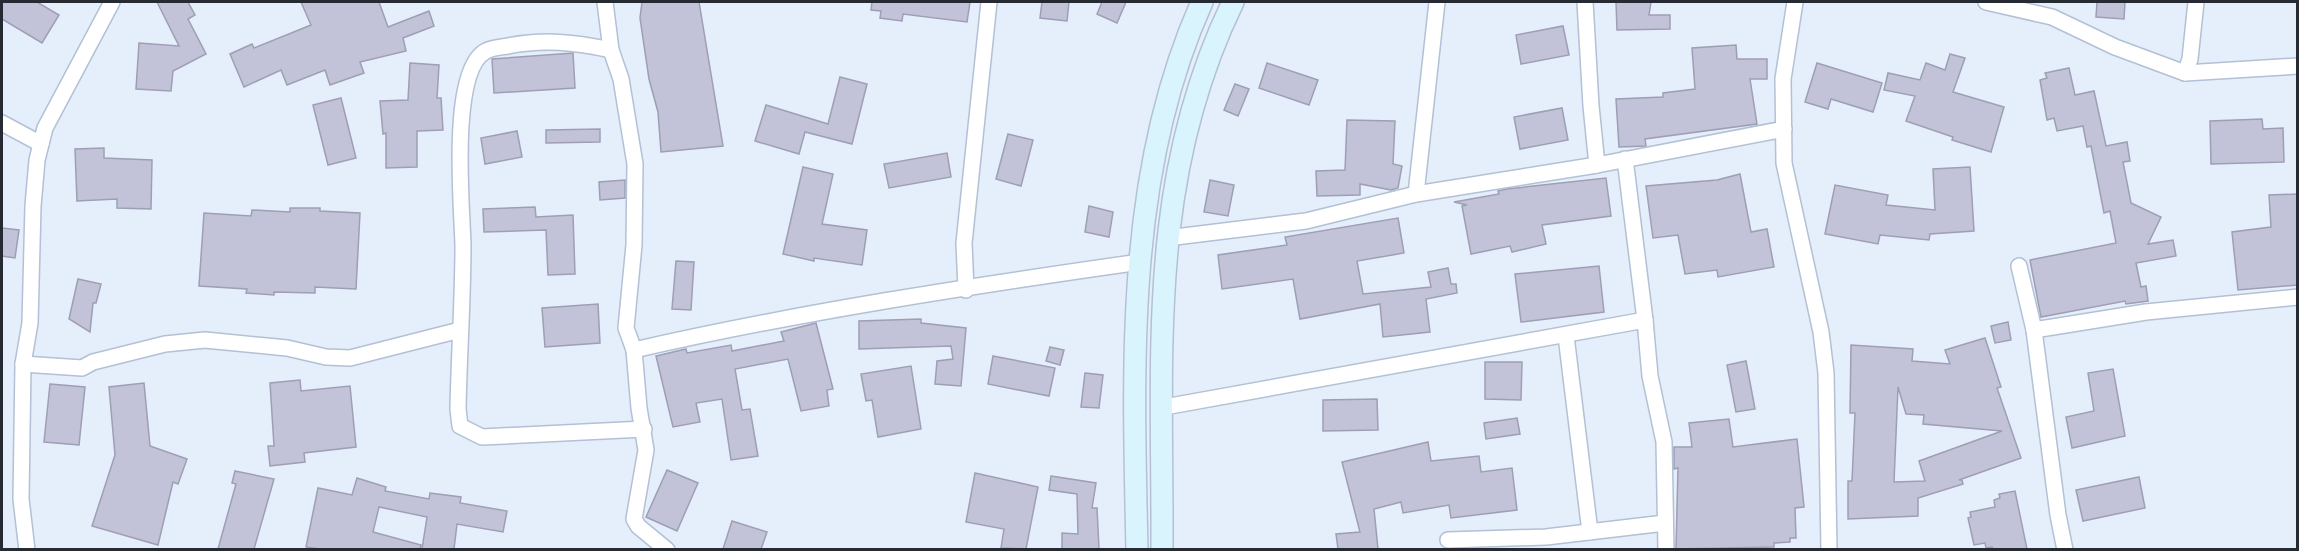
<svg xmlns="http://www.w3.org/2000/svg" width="2299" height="551" font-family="'Nunito Sans',sans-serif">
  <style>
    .building { fill: #c2c2d9; stroke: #9e9eb4; stroke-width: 1.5; fill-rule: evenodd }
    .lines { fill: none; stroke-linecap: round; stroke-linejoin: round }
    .street-casing { stroke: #b2c1d5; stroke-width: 18 }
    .secondary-casing { stroke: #b2c1d5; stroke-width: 24 }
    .street { stroke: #fff; stroke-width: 15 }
    .secondary { stroke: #daf4fe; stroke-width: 21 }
  </style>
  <rect width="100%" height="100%" fill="#e5eefb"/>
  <g class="building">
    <path d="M2 2H37L59 15 42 43 2 19Z"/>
    <path d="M157 2H188L195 15 188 19 206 54 173 71 171 91 136 89 139 43 179 46Z"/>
    <path d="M301 2H379L388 27 429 11 434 26 403 38 406 51 360 62 364 73 330 85 325 70 287 85 281 70 244 87 230 54 252 44 254 48 311 25Z"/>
    <path d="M642 2H699L723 146 661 152 658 112 649 79 640 18Z"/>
    <path d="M872 2H970L967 22 903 14 902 21 880 18 881 11 871 10Z"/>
    <path d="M1042 2H1069L1067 21 1040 18Z"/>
    <path d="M1102 2H1126L1117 23 1097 14Z"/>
    <path d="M1616 2H1651L1649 15H1670V29L1617 30Z"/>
    <path d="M2097 2H2125L2124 19 2096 17Z"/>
    <path d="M1563 26 1569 55 1521 64 1516 35Z"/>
    <path d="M1736 45 1737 59H1767V79H1750L1757 124 1645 139 1646 146 1619 147 1616 99 1663 97V93L1695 89 1692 48Z"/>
    <path d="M573 53 575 88 494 93 492 59Z"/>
    <path d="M1950 54 1965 58 1953 92 2004 107 1991 152 1952 140 1953 137 1906 121 1915 96 1884 90 1888 73 1920 80 1926 63 1945 70Z"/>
    <path d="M410 63 439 65 437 98H441L443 130 417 131V167L386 168V133L383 134 380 101 408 100Z"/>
    <path d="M1267 63 1318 80 1309 105 1259 88Z"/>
    <path d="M1817 63 1882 83 1873 112 1831 99 1828 109 1805 102Z"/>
    <path d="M2069 68 2075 95 2094 91 2106 146 2127 142 2130 161 2123 162 2131 203 2161 217 2148 244 2173 240 2176 256 2136 263 2141 287 2146 286 2148 301 2126 304 2125 301 2041 317 2030 260 2116 243 2110 211 2104 213 2091 146 2087 147 2083 126 2057 131 2054 118 2047 120 2040 80 2047 78 2045 73Z"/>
    <path d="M840 77 867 84 852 144 805 132 799 154 755 141 766 105 828 124Z"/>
    <path d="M1235 84 1249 89 1238 116 1224 110Z"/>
    <path d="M341 98 356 158 328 165 313 105Z"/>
    <path d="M1562 108 1568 140 1520 149 1514 117Z"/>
    <path d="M2262 119 2263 129 2283 128 2284 162 2211 164 2210 121Z"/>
    <path d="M1347 120 1395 121 1393 164 1402 166 1398 188 1391 190 1360 184V195L1317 196 1316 171 1345 170Z"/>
    <path d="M600 129V142L546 143V130Z"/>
    <path d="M517 131 522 157 485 164 481 138Z"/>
    <path d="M1008 134 1033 140 1021 186 996 179Z"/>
    <path d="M104 148V158L152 160 151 209 117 208V199L77 201 75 149Z"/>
    <path d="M947 153 951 177 889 188 884 164Z"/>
    <path d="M803 167 833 174 822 224 867 230 862 265 814 258V261L783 254Z"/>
    <path d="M1970 167 1974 231 1930 234 1929 240 1880 235 1878 244 1825 234 1835 185 1888 195 1886 205 1935 210 1933 169Z"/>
    <path d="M1740 174 1751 232 1767 229 1774 267 1718 277 1717 270 1685 274 1678 235 1653 238 1646 186 1717 180Z"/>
    <path d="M1606 178 1611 216 1542 225 1546 244 1512 252 1510 246 1471 254 1462 206 1467 205 1454 202 1499 194 1498 191 1507 189Z"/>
    <path d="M625 180V198L600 200 599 182Z"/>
    <path d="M1210 180 1234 185 1228 216 1204 212Z"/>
    <path d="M2298 194V285L2238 290 2232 232 2271 227 2269 195Z"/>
    <path d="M1089 206 1113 212 1109 237 1085 232Z"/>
    <path d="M535 207 536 217 573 215 575 274 548 275 546 230 484 232 483 209Z"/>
    <path d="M290 208H320V211L360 213 356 289 315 287V293L274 292V295L246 293 247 289 199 286 204 213 251 216 252 210 290 212Z"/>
    <path d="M1398 218 1404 253 1357 261 1363 294 1431 287 1428 272 1448 268 1451 284H1456L1457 293 1426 299 1430 332 1383 337 1380 304 1300 319 1293 279 1222 289 1218 255 1287 245 1285 237Z"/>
    <path d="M2 228 19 230 15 258 2 256Z"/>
    <path d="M676 261 694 262 691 310 672 309Z"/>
    <path d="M1599 266 1604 312 1521 322 1515 274Z"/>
    <path d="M78 279 101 284 96 303H93L90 332 69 319Z"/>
    <path d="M598 304 600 343 545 347 542 308Z"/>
    <path d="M921 319V323L966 328 961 386 935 384 937 361 953 359 951 346 859 349V321Z"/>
    <path d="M2008 322 2011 340 1995 343 1991 326Z"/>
    <path d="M816 323 833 389 827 390 829 406 801 411 788 359 735 369 742 410 750 409 758 456 731 460 722 399 696 403 700 422 673 427 656 356 686 349 687 353 731 345 732 351 784 341 781 332Z"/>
    <path d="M1985 338 2001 387 1997 388 2021 458 1959 480H1962L1963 484 1918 498V516L1848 519V481H1852L1855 413H1850L1851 345 1913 349 1912 361 1950 364 1945 350ZM1898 387 1906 414 1924 415 1923 424 2002 431 1919 461 1925 481 1894 482Z"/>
    <path d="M1050 347 1064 350 1060 365 1046 361Z"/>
    <path d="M993 356 1055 368 1049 396 988 384Z"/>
    <path d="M1746 361 1755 409 1736 412 1727 365Z"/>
    <path d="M1485 362H1522L1521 400 1485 399Z"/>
    <path d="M911 366 921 429 878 437 872 400 866 401 861 374Z"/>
    <path d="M2113 369 2125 436 2072 448 2066 417 2094 411 2088 373Z"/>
    <path d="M1085 373 1103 375 1099 408 1081 407Z"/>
    <path d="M300 380 301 391 350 386 356 447 304 453 305 462 270 466 268 446H274L270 383Z"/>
    <path d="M144 383 150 446 187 459 178 484 173 482 158 545 92 526 115 455 109 387Z"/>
    <path d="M50 384 85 387 79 445 44 442Z"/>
    <path d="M1377 399 1378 430 1323 431V400Z"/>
    <path d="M1517 418 1520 434 1486 439 1484 423Z"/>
    <path d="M1729 419 1733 447 1797 439 1804 507 1795 508 1796 538H1790V542L1774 543V547L1676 549 1678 468 1674 469V447H1692L1689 423Z"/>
    <path d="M1428 442 1431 461 1479 456 1481 472 1512 468 1517 510 1451 518 1449 505 1403 513 1401 502 1374 509 1378 549H1338L1336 534 1360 532 1342 462Z"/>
    <path d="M667 470 698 483 677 531 646 517Z"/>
    <path d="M235 471 274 479 254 549H218L236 484 232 483Z"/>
    <path d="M975 473 1038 487 1026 549 1001 548 1004 529 966 522Z"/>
    <path d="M1051 476 1096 483 1092 508H1097L1099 549H1062V533L1078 534 1077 494 1049 490Z"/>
    <path d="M2139 477 2145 508 2083 521 2076 490Z"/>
    <path d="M357 478 386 487 385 491 429 499 430 493 461 497 460 503 507 511 503 532 457 524 454 549H422L427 517 379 507 373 532 421 545 420 549H319L306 547 318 488 352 495Z"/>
    <path d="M2015 491 2027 549H1993L1992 547 1986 548 1985 543 1974 545 1968 518 1971 517 1970 512 1995 507 1994 500 2000 498 1999 494Z"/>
    <path d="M732 521 767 532 761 549H723Z"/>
  </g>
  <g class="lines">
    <defs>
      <g id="street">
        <path d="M605 2 611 50 621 79 635 164 634 245 626 328 634 350 639 408 646 450 634 519 638 526 667 550"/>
        <path d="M1585 2 1591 106 1597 165"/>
        <path d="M1795 2 1783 79 1784 163 1821 332 1826 373 1829 550"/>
        <path d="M1986 2 2052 17 2115 47 2185 73 2298 66"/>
        <path d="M611 50C575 42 544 39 508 46 501 47 491 48 486 51 449 70 462 208 463 245 463 299 459 354 458 409L460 426 482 437 644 429"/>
        <path d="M2185 73 2190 59 2196 2"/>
        <path d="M2 123 41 144"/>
        <path d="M1625 159 1645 320"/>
        <path d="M1416 194 1437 2"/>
        <path d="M1167 238 1306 221 1416 194 1597 165 1784 129"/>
        <path d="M2019 266 2034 330 2058 515 2065 550"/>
        <path d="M966 290 964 243 989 2"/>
        <path d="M2034 330 2146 312 2298 297"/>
        <path d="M1566 336 1590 532"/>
        <path d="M634 350C800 312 971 286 1140 262"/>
        <path d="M23 364 82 368 93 362 165 344 205 340 287 348 326 357 350 358 460 330"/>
        <path d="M1159 408 1645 320 1650 376 1664 442 1666 550"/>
        <path d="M1448 540 1546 537 1665 523"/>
        <path d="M27 550 21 499 23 364 30 323 33 206 37 160 45 128 112 2"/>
      </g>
      <g id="secondary">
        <path d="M1137 550C1133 366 1125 173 1202 2"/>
        <path d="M1162 550C1163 358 1146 181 1233 2"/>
      </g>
    </defs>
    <use href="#street" class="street-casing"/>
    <use href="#secondary" class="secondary-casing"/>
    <use href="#street" class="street"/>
    <use href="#secondary" class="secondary"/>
  </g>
  <rect width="2299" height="551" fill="none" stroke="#262b33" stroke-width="6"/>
</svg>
